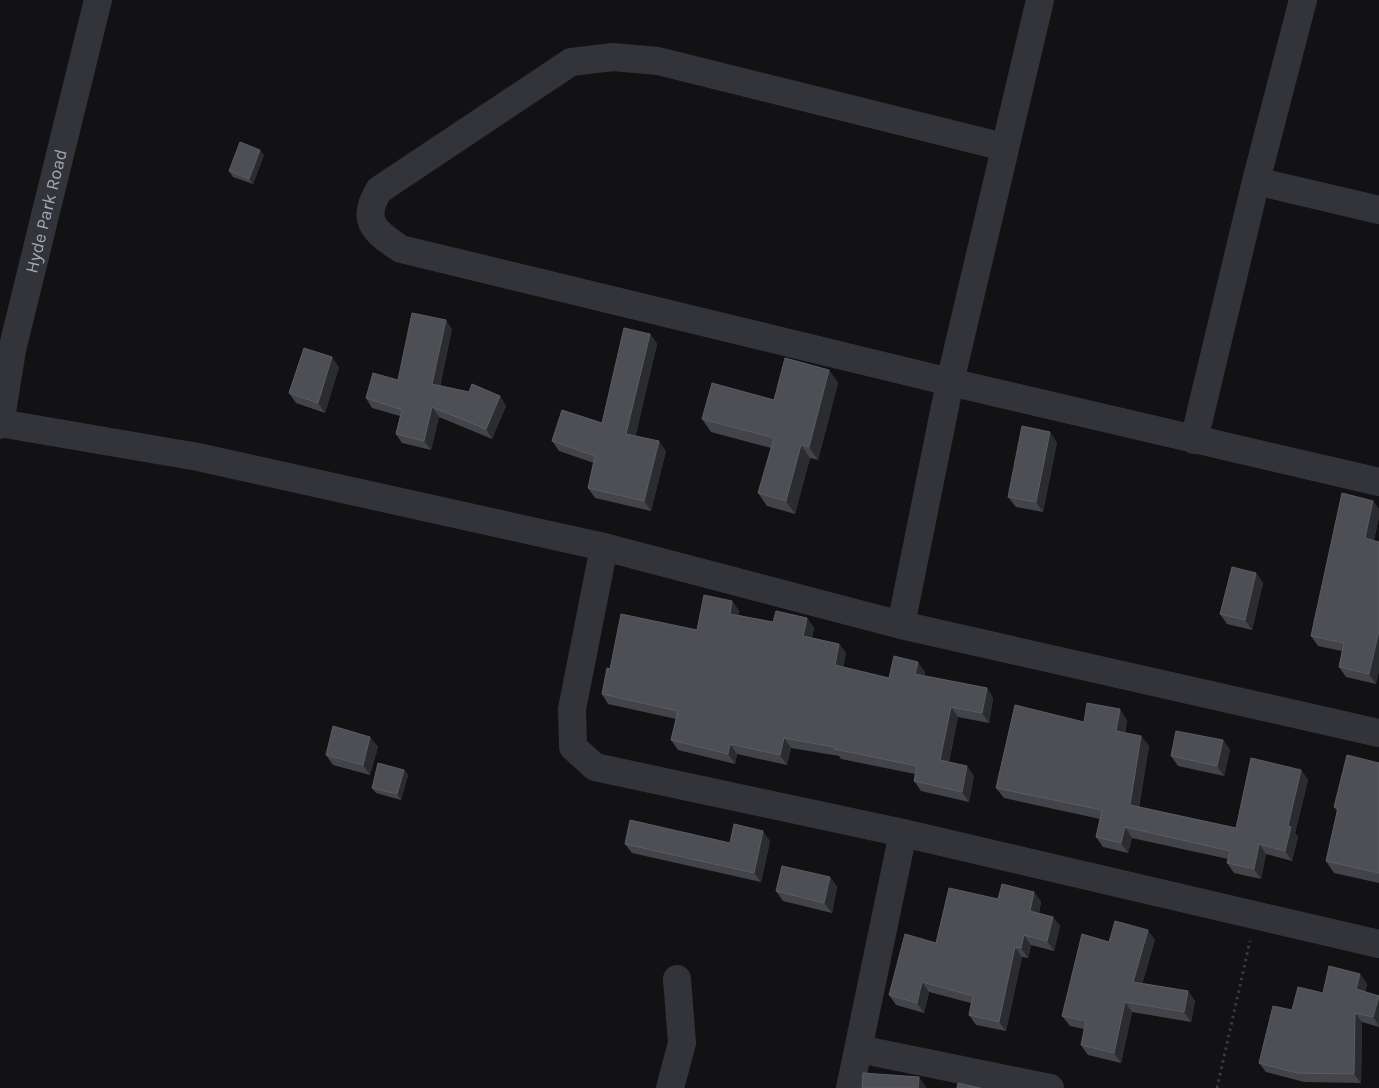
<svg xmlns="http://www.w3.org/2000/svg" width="1379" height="1088" font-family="Karla,sans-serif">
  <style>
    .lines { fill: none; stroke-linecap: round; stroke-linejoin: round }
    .path { stroke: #393a40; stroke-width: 3; stroke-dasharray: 2.5 4; stroke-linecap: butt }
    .minor { stroke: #333439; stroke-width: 28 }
    .wall { fill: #434449 }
    .shaded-wall { fill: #2b2c2f }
    .building { fill: #4e4f55; stroke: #5b5d64 }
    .labels { text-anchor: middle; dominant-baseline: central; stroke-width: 4; stroke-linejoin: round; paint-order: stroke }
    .street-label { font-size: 18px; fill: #a3a8b5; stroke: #0d0d0f }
  </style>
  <rect width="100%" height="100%" fill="#121214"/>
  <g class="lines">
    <path class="path" d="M1217 1088 1250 941"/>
    <g class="minor">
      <path d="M1004 147 658 61 613 57 571 62 379 190C360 221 375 232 401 249L950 382 1379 482"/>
      <path d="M1256 181 1379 210"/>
      <path d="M0 423 198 457 604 547 901 625 1379 733"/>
      <path id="s1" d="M0 425 12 350 98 0"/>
      <path d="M1194 440 1256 181 1303 0"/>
      <path d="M604 547 572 709 573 747 595 767 903 833 1379 944"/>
      <path d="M901 625 950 382 1040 0"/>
      <path d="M859 1049 1050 1088"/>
      <path d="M670 1088 682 1043 677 979"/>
      <path d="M850 1088 903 833"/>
    </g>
  </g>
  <g class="wall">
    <path d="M264 155 253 184 233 177 229 171Z"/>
    <path d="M452 329 440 386 469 392 500 396 506 406 492 439 439 417 431 450 402 443 396 434 400 416 372 408 366 398 398 380Z"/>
    <path d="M650 334 657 344 635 436 666 451 651 511 595 498 588 488 594 463 559 451 552 441 602 423Z"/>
    <path d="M339 367 325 413 296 403 289 393Z"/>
    <path d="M829 370 838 383 818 460 810 458 795 514 767 506 758 493 771 448 711 432 702 419 774 400Z"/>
    <path d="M1057 442 1043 512 1016 507 1008 497Z"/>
    <path d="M1373 501 1379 509V517L1374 540 1376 684 1346 677 1339 667 1342 651 1318 646 1311 636Z"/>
    <path d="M1256 573 1263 583 1252 630 1227 624 1220 614Z"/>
    <path d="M732 601 739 611 738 615 773 622 807 618 814 628 812 638 839 644 846 653 843 667 889 678 925 672 924 676 987 688 993 698 989 723 958 717 949 762 974 776 969 802 921 791 914 781 915 774 841 759 839 756 791 748 787 765 737 754 735 764 678 750 671 740 676 719 608 704 602 694 610 669 697 630Z"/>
    <path d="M1127 720 1125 733 1141 736 1149 746 1139 807 1236 828 1301 770 1308 780 1295 833 1298 837 1292 861 1266 854 1261 879 1234 873 1227 863 1228 859 1132 838 1128 853 1103 847 1096 837 1100 819 1004 798 996 788 1084 722Z"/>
    <path d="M370 737 378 747 370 775 333 765 326 755Z"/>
    <path d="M1223 740 1230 750 1224 776 1178 766 1171 756Z"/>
    <path d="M1379 763V883L1334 873 1326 861 1337 811 1334 807Z"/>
    <path d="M404 770 408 775 401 800 376 793 372 788Z"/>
    <path d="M770 841 761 882 632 853 625 844 730 843Z"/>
    <path d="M830 877 837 887 832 913 783 901 776 891Z"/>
    <path d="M1034 892 1041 902 1039 913 1053 917 1060 926 1054 951 1031 945 1028 958 1022 957 1006 1031 976 1025 969 1015 971 1003 929 992 924 1013 896 1005 889 995 936 943 998 899Z"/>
    <path d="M1155 940 1142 983 1188 991 1195 1001 1191 1022 1132 1012 1121 1063 1088 1055 1081 1045 1084 1029 1070 1026 1062 1016Z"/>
    <path d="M1360 974 1367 984 1365 992 1379 996V1027L1362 1022 1361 1083 1304 1082 1266 1072 1259 1063 1292 1010Z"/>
  </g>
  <g class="shaded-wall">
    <path d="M260 150 264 155 253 184 249 179Z"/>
    <path d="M446 320 452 329 438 393 432 384Z"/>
    <path d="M650 334 657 344 634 444 626 434Z"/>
    <path d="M332 357 339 367 325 413 318 403Z"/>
    <path d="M829 370 838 383 818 460 809 447Z"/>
    <path d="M500 396 506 406 492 439 486 429Z"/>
    <path d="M432 407 439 417 431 450 424 441Z"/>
    <path d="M1050 432 1057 442 1043 512 1036 502Z"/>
    <path d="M659 441 666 451 651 511 644 501Z"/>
    <path d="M801 445 810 458 795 514 786 501Z"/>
    <path d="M1373 501 1379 509V517L1372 548 1365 538Z"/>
    <path d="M1256 573 1263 583 1252 630 1245 620Z"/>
    <path d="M732 601 739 611 737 624 730 614Z"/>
    <path d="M807 618 814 628 810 646 803 636Z"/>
    <path d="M1379 631V672L1376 684 1369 674Z"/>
    <path d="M839 644 846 653 842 675 835 665Z"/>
    <path d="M918 662 925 672 922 684 915 674Z"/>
    <path d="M987 688 993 698 989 723 982 713Z"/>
    <path d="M951 707 958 717 947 770 940 760Z"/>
    <path d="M1120 709 1127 720 1123 741 1116 731Z"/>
    <path d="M1141 736 1149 746 1137 815 1130 805Z"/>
    <path d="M370 737 378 747 370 775 363 765Z"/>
    <path d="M784 738 791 748 787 765 780 755Z"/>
    <path d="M1223 740 1230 750 1224 776 1217 766Z"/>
    <path d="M730 744 737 754 735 764 728 754Z"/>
    <path d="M967 766 974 776 969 802 962 792Z"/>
    <path d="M404 770 408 775 401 800 397 794Z"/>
    <path d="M1301 770 1308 780 1295 833 1298 837 1292 861 1285 851 1288 826Z"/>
    <path d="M1125 827 1132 838 1128 853 1121 843Z"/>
    <path d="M763 831 770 841 761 882 754 873Z"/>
    <path d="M1259 844 1266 854 1261 879 1254 869Z"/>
    <path d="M830 877 837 887 832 913 824 903Z"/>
    <path d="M1034 892 1041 902 1037 921 1030 911Z"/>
    <path d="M1053 917 1060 926 1054 951 1047 941Z"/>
    <path d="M1148 930 1155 940 1140 992 1133 982Z"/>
    <path d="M1024 935 1031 945 1028 958 1021 948Z"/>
    <path d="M1015 947 1022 957 1006 1031 999 1022Z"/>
    <path d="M1360 974 1367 984 1363 999 1356 989Z"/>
    <path d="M922 982 929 992 924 1013 917 1003Z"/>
    <path d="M1188 991 1195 1001 1191 1022 1184 1012Z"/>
    <path d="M1379 996V1026L1373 1017Z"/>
    <path d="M1125 1002 1132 1012 1121 1063 1114 1053Z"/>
    <path d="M1355 1013 1362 1022 1361 1083 1354 1074Z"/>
    <path d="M919 1077 926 1087V1088H918Z"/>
  </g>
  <g class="building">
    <path d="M240 142 260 150 249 179 229 171Z"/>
    <path d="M412 313 446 320 432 384 469 392 472 384 500 396 486 429 432 407 424 441 396 434 402 410 366 398 373 373 398 380Z"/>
    <path d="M624 328 650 334 626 434 659 441 644 501 588 488 595 456 552 441 562 410 602 423Z"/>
    <path d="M304 348 332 357 318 403 289 393Z"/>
    <path d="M785 358 829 370 809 447 801 445 786 501 758 493 774 438 702 419 712 383 774 400Z"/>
    <path d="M1022 426 1050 432 1036 502 1008 497Z"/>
    <path d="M1342 493 1373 501 1365 538 1379 542V631L1369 674 1339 667 1344 643 1311 636Z"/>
    <path d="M1232 567 1256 573 1245 620 1220 614Z"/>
    <path d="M704 595 732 601 730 614 773 622 776 611 807 618 803 636 839 644 835 665 889 678 894 656 918 662 915 674 987 688 982 713 951 707 940 760 967 766 962 792 914 781 917 766 834 749V747L784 738 780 755 730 744 728 754 671 740 678 711 602 694 607 668 610 669 621 614 697 630Z"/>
    <path d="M1087 703 1120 709 1116 731 1141 736 1130 805 1236 828 1251 758 1301 770 1288 826 1291 827 1285 851 1259 844 1254 869 1227 863 1230 851 1125 827 1121 843 1096 837 1102 810 996 788 1015 705 1084 722Z"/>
    <path d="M333 726 370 737 363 765 326 755Z"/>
    <path d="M1176 731 1223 740 1217 766 1171 756Z"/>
    <path d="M1347 755 1379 763V873L1326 861 1338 808 1334 807Z"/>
    <path d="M378 763 404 770 397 794 372 788Z"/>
    <path d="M630 820 730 843 734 824 763 831 754 873 625 844Z"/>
    <path d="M782 866 830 877 824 903 776 891Z"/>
    <path d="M1002 884 1034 892 1030 911 1053 917 1047 941 1024 935 1021 948 1015 947 999 1022 969 1015 973 996 922 982 917 1003 889 995 905 934 936 943 949 888 998 899Z"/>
    <path d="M1115 921 1148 930 1133 982 1188 991 1184 1012 1125 1002 1114 1053 1081 1045 1086 1021 1062 1016 1082 934 1109 942Z"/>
    <path d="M1329 966 1360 974 1356 989 1379 996 1373 1017 1355 1013 1354 1074 1297 1073 1259 1063 1273 1006 1292 1010 1298 987 1323 993Z"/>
    <path d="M863 1073 919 1077 918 1088H862Z"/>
    <path d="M958 1083 980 1088H957Z"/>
  </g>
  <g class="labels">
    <g class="street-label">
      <text stroke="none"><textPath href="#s1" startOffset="219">Hyde Park Road</textPath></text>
    </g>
  </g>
</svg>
